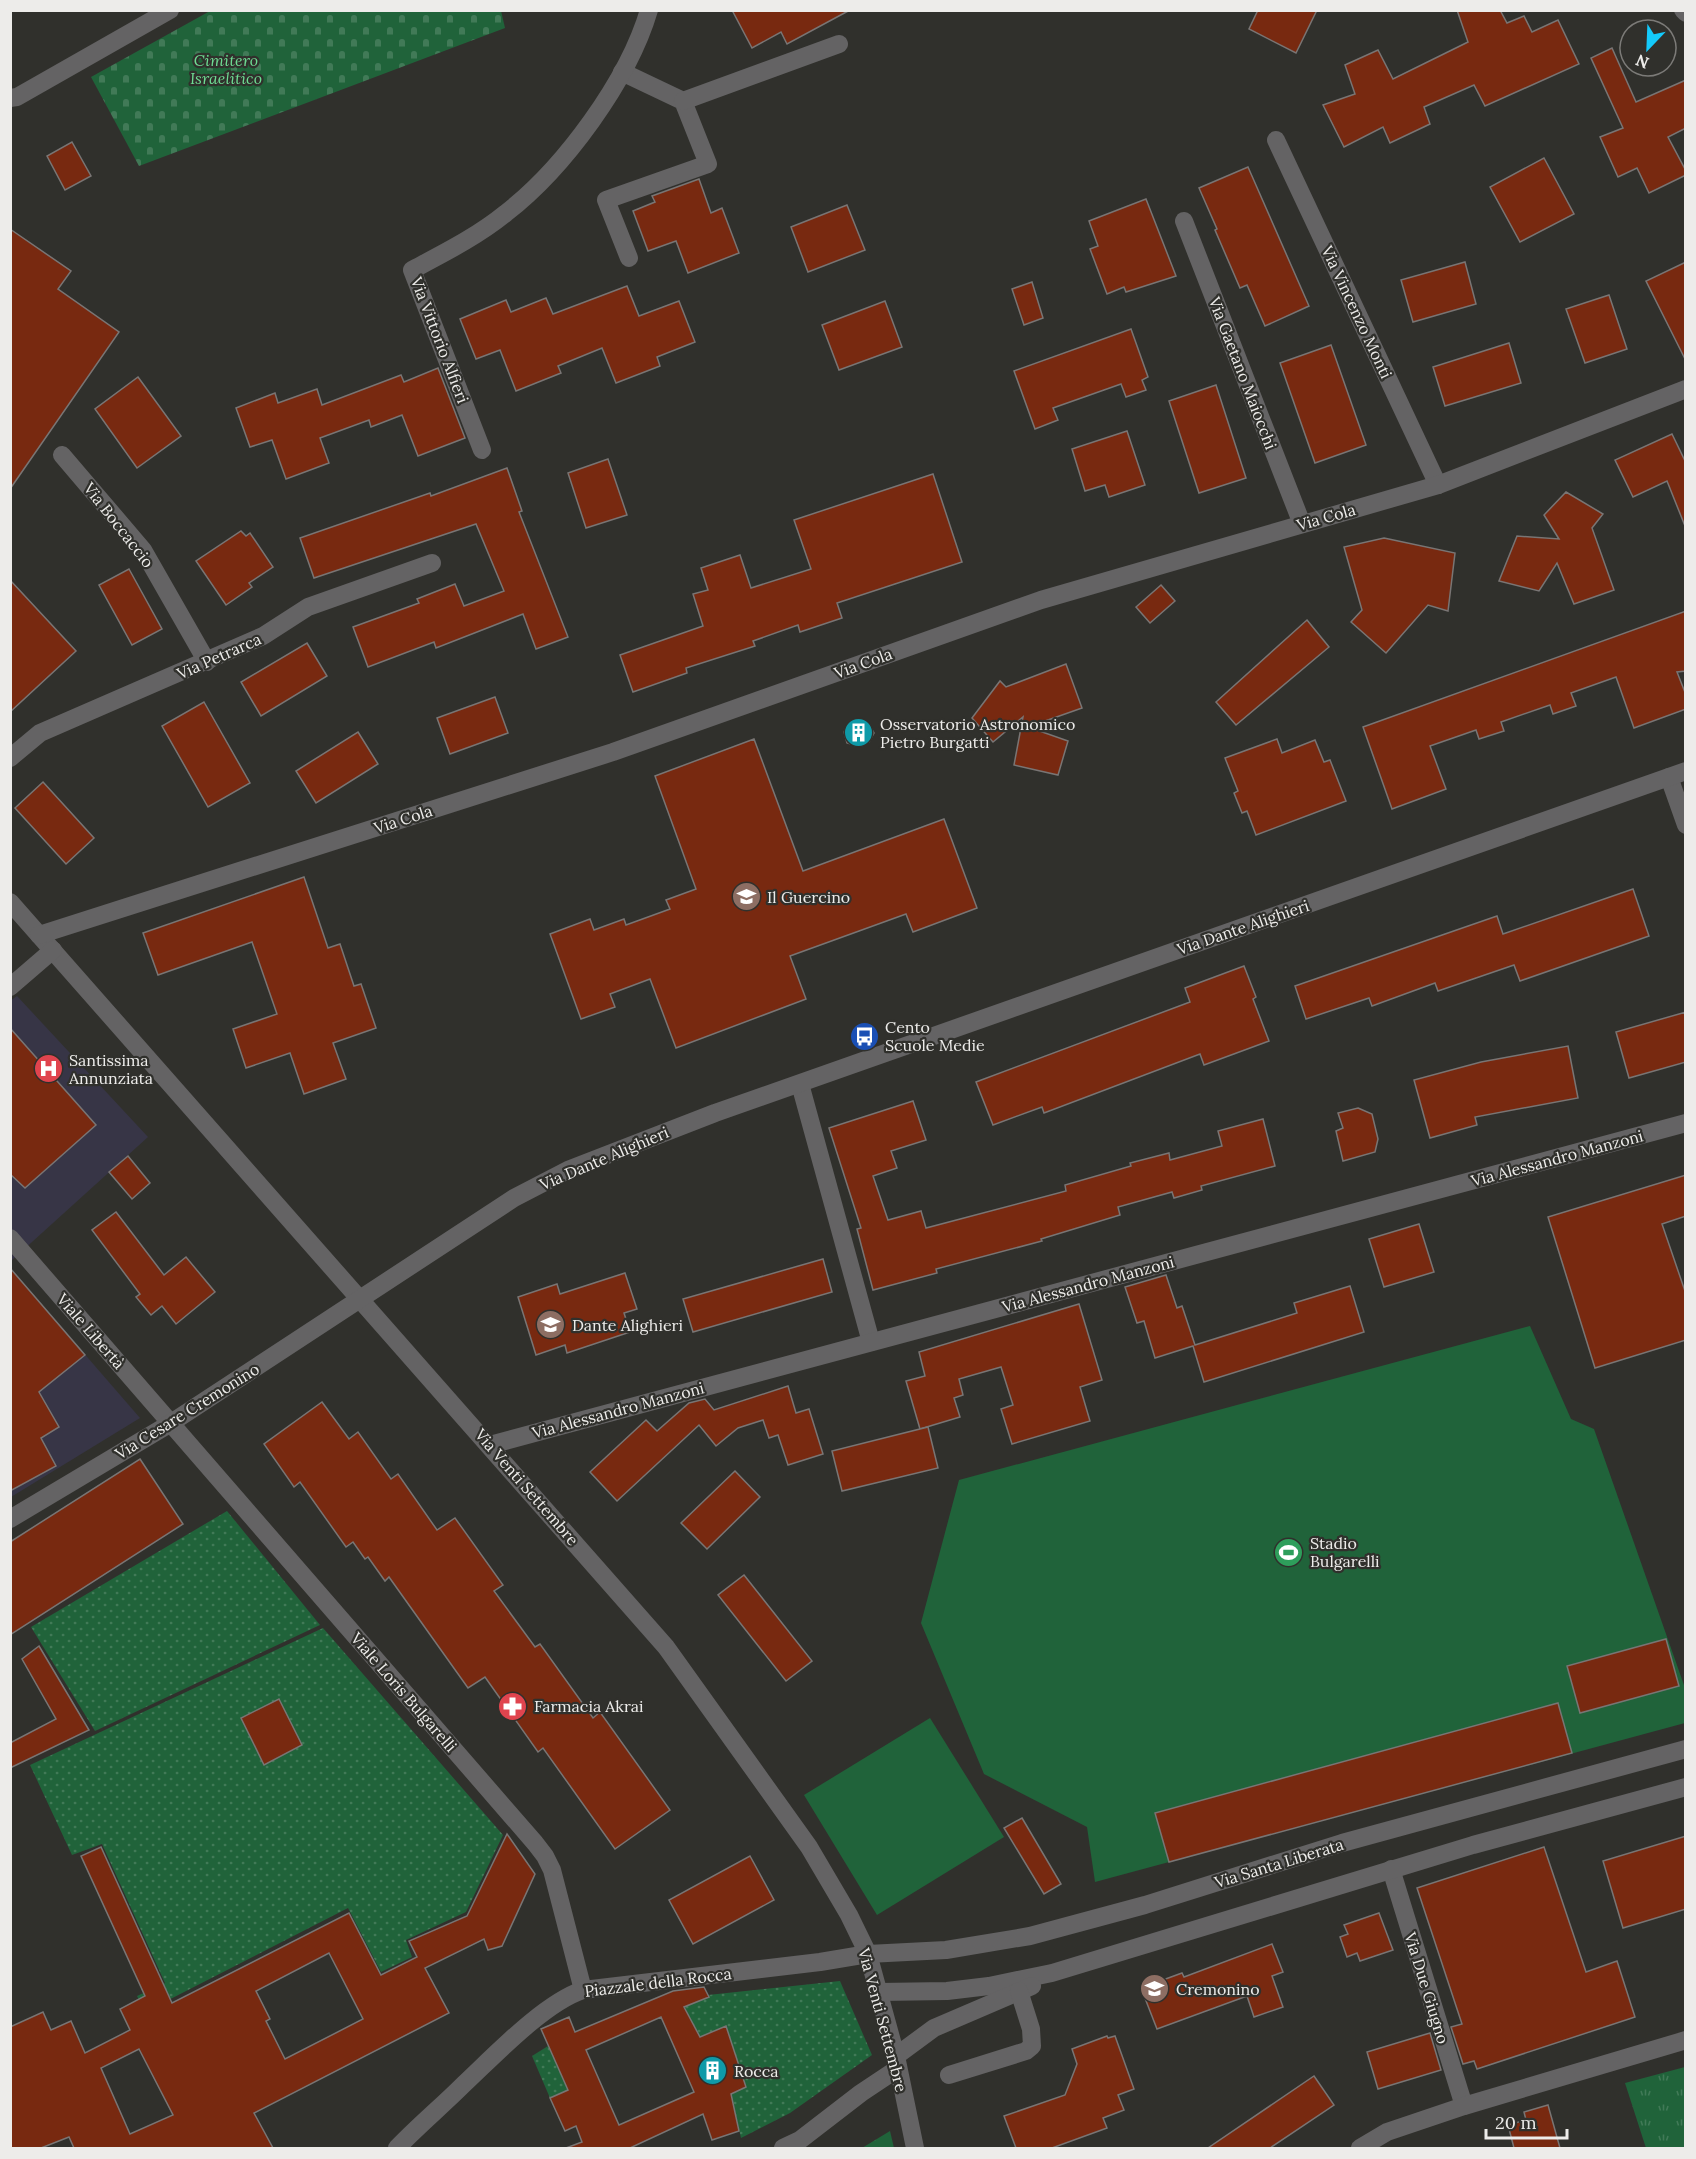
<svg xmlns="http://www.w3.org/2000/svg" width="1696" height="2159" font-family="Lora,serif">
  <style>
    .medical { fill: #373546 }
    .grass { fill: url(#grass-dots) }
    .cemetery { fill: url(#cemetery-stones) }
    .park { fill: url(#park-tufts) }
    .garden { fill: #20633a }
    .building { fill: #782910; stroke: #797574; stroke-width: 1.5; fill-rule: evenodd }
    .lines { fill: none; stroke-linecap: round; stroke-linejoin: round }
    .minor { stroke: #646364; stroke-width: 18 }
    .labels { text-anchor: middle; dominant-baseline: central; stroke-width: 4.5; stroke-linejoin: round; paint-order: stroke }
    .park-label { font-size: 16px; font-style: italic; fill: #6edc93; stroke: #30302c }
    .street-label { font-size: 16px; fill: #edecea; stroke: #30302c }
    .poi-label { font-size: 16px; fill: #edecea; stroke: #30302c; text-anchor: start }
  </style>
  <defs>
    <pattern id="grass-dots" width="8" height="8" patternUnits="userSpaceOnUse" patternTransform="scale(1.5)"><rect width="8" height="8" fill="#20633a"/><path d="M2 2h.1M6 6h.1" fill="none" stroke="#417a57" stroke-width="1.8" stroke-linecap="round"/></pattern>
    <pattern id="cemetery-stones" width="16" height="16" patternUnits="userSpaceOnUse" patternTransform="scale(1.5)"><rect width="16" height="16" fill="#20633a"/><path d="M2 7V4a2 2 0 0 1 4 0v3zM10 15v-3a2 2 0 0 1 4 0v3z" fill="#417a57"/></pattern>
    <pattern id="park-tufts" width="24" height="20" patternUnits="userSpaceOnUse" patternTransform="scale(1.5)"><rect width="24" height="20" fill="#20633a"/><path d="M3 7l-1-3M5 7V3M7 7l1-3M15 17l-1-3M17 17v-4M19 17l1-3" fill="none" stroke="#417a57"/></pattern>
  </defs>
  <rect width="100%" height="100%" fill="#30302c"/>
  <g class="medical">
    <path d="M17 996 148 1137 11 1261 10 1001Z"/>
    <path d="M10 1268 140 1418 11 1497H10Z"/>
  </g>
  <g class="grass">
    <path d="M227 1511 320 1625 95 1731 31 1627Z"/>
    <path d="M323 1628 503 1835 466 1912 406 1940 412 1957 381 1972 348 1908 145 2012 137 1996 165 1983 102 1844 72 1855 30 1765Z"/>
    <path d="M840 1981 872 2055 790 2113 741 2138 731 2094 746 2087 726 2026 700 2037 680 1998Z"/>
    <path d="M548 2046 553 2057 565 2052 579 2086 550 2098 532 2056Z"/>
  </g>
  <path class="cemetery" d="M210 11H501L505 28 139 166 91 77Z"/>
  <g class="park">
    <path d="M1685 2067V2148H1646L1625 2083Z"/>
    <path d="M890 2131 894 2148H862Z"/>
  </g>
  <g class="garden">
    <path d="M1530 1326 1571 1419 1594 1429 1685 1688V1723L1095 1882 1087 1827 984 1774 921 1623 959 1480Z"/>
    <path d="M930 1718 1004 1837 877 1915 804 1795Z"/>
  </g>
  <g class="building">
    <path d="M732 10H850L787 44 781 32 752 48Z"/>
    <path d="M1258 10H1317L1296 53 1249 29Z"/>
    <path d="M1457 10H1500L1507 23 1524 16 1532 32 1558 20 1579 64 1485 106 1474 85 1424 107 1430 124 1390 143 1383 127 1344 147 1323 105 1355 94 1345 65 1378 50 1393 79 1468 42Z"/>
    <path d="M1612 48 1636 102 1686 80V128L1668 137 1686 171V175L1649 193 1637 168 1618 177 1600 137 1623 128 1591 58Z"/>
    <path d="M72 142 91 176 65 190 47 156Z"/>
    <path d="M1544 158 1574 214 1520 242 1490 187Z"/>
    <path d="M1248 167 1309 306 1265 326 1247 285 1240 288 1215 230 1217 229 1199 188Z"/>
    <path d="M699 179 711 213 722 208 739 253 688 273 676 241 648 251 633 211 655 202 652 196Z"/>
    <path d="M1146 199 1176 276 1126 292 1124 287 1107 294 1090 249 1098 246 1089 221Z"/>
    <path d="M847 205 865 250 808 272 791 227Z"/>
    <path d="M10 229 71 271 58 289 119 332 10 489Z"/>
    <path d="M1465 262 1476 304 1413 322 1401 280Z"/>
    <path d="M1686 262V361L1646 281Z"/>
    <path d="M1032 282 1043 318 1024 325 1012 289Z"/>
    <path d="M627 286 639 316 679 301 695 342 657 357 660 366 616 383 602 348 558 366 561 373 516 391 500 350 476 359 460 319 506 300 511 312 546 298 553 314Z"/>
    <path d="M1609 295 1627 349 1585 363 1566 309Z"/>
    <path d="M885 301 902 347 839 370 822 325Z"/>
    <path d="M1131 329 1148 377 1142 380 1146 390 1126 397 1121 384 1053 408 1058 420 1035 429 1014 371Z"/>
    <path d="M1509 343 1521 383 1445 406 1433 367Z"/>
    <path d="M1331 345 1366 445 1315 463 1280 363Z"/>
    <path d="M438 368 465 438 418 456 402 415 371 427 369 420 320 438 329 463 286 479 272 440 250 447 236 408 275 393 278 403 317 389 322 405 401 375 404 382Z"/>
    <path d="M138 377 181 436 137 468 95 409Z"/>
    <path d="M1216 385 1246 478 1199 493 1169 401Z"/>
    <path d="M1127 431 1145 485 1109 497 1105 485 1085 491 1072 449Z"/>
    <path d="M1672 434 1686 463 1685 526 1667 481 1633 497 1615 460Z"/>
    <path d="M608 459 627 515 586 528 568 473Z"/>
    <path d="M507 468 522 511 519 512 568 637 536 649 523 614 436 648 434 642 368 667 353 627 419 603 417 599 455 584 464 606 504 591 476 524 314 578 300 538 430 493 431 496Z"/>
    <path d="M933 474 962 562 837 603 842 618 800 632 798 625 753 641 755 646 686 668 687 673 633 692 620 655 703 626 693 594 708 590 701 568 740 555 751 588 811 569 794 520Z"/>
    <path d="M1566 492 1603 514 1592 528 1614 590 1574 604 1557 563 1539 591 1499 581 1517 536 1559 539 1544 515Z"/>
    <path d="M241 531 246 536 250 533 273 567 249 583 252 587 226 605 196 561Z"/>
    <path d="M1384 538 1455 553 1448 611 1428 605 1386 653 1351 622 1362 610 1344 547Z"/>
    <path d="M129 569 162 629 132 645 99 585Z"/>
    <path d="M10 580 76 651 10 712Z"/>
    <path d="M1161 585 1175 601 1150 623 1136 607Z"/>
    <path d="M1686 611V671L1677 672 1686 695V709L1634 728 1616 677 1571 693 1576 706 1553 714 1550 705 1501 722 1504 731 1479 739 1476 730 1430 746 1446 789 1392 809 1363 727Z"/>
    <path d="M1307 620 1329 647 1236 725 1216 702Z"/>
    <path d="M307 643 327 676 261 716 241 682Z"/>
    <path d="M1066 664 1082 708 1028 727 1068 741 1058 775 1014 765 1023 717 993 742 972 718 1000 681 1006 687Z"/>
    <path d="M495 697 508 733 450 754 437 718Z"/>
    <path d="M204 702 250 783 208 807 162 726Z"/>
    <path d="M859 721 869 724 874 733 869 742 858 746 847 743 844 732 848 724Z"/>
    <path d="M358 732 378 764 316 803 296 771Z"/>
    <path d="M754 739 803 871 944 819 977 908 913 932 906 914 790 956 806 999 676 1048 650 979 610 994 615 1007 581 1019 550 934 590 919 594 930 624 919 626 925 670 909 666 900 696 889 655 776Z"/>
    <path d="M1277 739 1282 753 1315 740 1324 762 1330 760 1346 801 1256 835 1247 811 1242 813 1234 793 1238 791 1225 758Z"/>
    <path d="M43 782 94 838 66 864 15 808Z"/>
    <path d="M304 877 328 948 340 944 354 986 361 984 376 1028 333 1043 346 1079 304 1094 290 1053 246 1068 233 1029 277 1014 252 942 158 975 143 933Z"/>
    <path d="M1633 889 1649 936 1520 981 1514 965 1438 991 1435 983 1372 1006 1369 998 1306 1019 1295 986 1497 916 1503 934Z"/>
    <path d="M1244 966 1256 997 1253 999 1269 1041 1204 1065 1200 1054 1044 1113 1042 1107 993 1125 976 1082 1190 1002 1185 988Z"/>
    <path d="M1686 1012V1062L1629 1078 1616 1032Z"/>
    <path d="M10 1028 96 1125 25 1188 10 1174Z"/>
    <path d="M1568 1046 1578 1098 1475 1117 1477 1125 1430 1138 1414 1080 1481 1062Z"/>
    <path d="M913 1101 926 1140 891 1151 897 1168 873 1176 888 1220 921 1211 926 1228 1066 1191 1065 1185 1131 1166 1130 1163 1169 1153 1170 1160 1222 1146 1218 1131 1263 1119 1275 1166 1201 1186 1202 1190 1174 1198 1172 1192 1118 1207 1120 1215 1041 1239 1042 1241 936 1269 937 1273 873 1290 857 1229 861 1228 829 1128Z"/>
    <path d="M1358 1108 1372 1114 1378 1139 1375 1152 1343 1161 1336 1131 1343 1128 1338 1113Z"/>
    <path d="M128 1156 150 1183 132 1199 109 1172Z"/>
    <path d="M1686 1175V1216L1662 1224 1686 1294V1340L1595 1368 1548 1217Z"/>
    <path d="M116 1212 164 1275 186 1257 215 1292 176 1324 162 1306 151 1315 136 1297 140 1294 92 1230Z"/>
    <path d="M1419 1224 1434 1272 1384 1287 1369 1239Z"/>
    <path d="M823 1259 832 1292 693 1332 683 1299Z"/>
    <path d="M10 1268 85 1355 39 1392 59 1427 41 1438 56 1466 10 1491Z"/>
    <path d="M625 1273 637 1309 624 1313 630 1332 567 1353 565 1345 536 1355 518 1297 557 1284 560 1294Z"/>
    <path d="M1166 1275 1177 1308 1182 1306 1195 1345 1297 1313 1294 1303 1350 1286 1364 1332 1204 1382 1193 1346 1155 1358 1144 1321 1137 1323 1125 1287Z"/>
    <path d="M1079 1304 1102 1380 1080 1387 1090 1421 1012 1444 1001 1409 1013 1405 1001 1367 959 1379 963 1395 954 1398 960 1417 920 1429 906 1381 925 1376 919 1352Z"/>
    <path d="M788 1386 796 1413 809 1409 823 1454 788 1465 778 1435 769 1438 763 1420 738 1428 716 1446 699 1425 617 1501 590 1472 646 1420 657 1431 689 1403 705 1399 714 1410Z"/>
    <path d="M322 1402 349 1439 358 1432 391 1479 398 1474 437 1530 455 1518 503 1585 494 1591 535 1647 540 1644 593 1718 600 1712 670 1810 615 1849 543 1748 538 1752 485 1677 468 1688 389 1577 385 1581 368 1557 365 1559 353 1542 346 1547 300 1482 294 1487 264 1444Z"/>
    <path d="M928 1427 938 1468 842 1491 832 1451Z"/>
    <path d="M140 1459 183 1524 10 1635V1542Z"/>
    <path d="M735 1471 760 1497 707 1549 681 1523Z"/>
    <path d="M744 1575 812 1661 786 1681 718 1595Z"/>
    <path d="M1666 1639 1679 1686 1580 1713 1567 1666Z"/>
    <path d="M39 1646 89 1730 10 1768V1743L56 1719 22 1659Z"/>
    <path d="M279 1699 302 1745 264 1765 241 1718Z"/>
    <path d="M1558 1703 1572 1753 1169 1862 1155 1813Z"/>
    <path d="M1022 1818 1061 1884 1044 1894 1004 1828Z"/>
    <path d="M507 1834 535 1874 502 1946 488 1950 484 1939 425 1968 449 2013 254 2113 273 2148H74L69 2137 41 2148H10V2027L43 2012 51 2030 71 2021 85 2053 130 2030 120 2009 145 1996 81 1856 101 1847 172 2003 349 1913 381 1975 417 1957 409 1941 467 1916ZM329 1953 363 2019 285 2059 266 2021 270 2019 256 1991ZM139 2049 173 2115 130 2134 101 2068Z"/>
    <path d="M1686 1836V1909L1623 1928 1603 1861Z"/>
    <path d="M1544 1847 1586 1972 1617 1961 1635 2017 1477 2069 1474 2061 1463 2064 1451 2027 1462 2024 1417 1888Z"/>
    <path d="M750 1856 774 1900 693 1944 669 1900Z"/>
    <path d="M1379 1913 1393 1950 1360 1961 1357 1953 1347 1957 1340 1937 1348 1934 1344 1925Z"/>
    <path d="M1272 1944 1283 1972 1272 1976 1283 2007 1254 2017 1247 1996 1157 2029 1141 1988 1182 1973 1184 1977Z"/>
    <path d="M704 1987 709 1997 684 2007 700 2037 726 2026 746 2087 731 2094 739 2131 712 2140 703 2114 630 2148H566L582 2142 576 2126 565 2131 550 2098 568 2090 541 2029 569 2017 575 2032 673 1991ZM661 2017 694 2092 619 2125 586 2050Z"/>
    <path d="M1430 2033 1441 2070 1378 2089 1367 2052Z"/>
    <path d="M1107 2036 1108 2038 1115 2036 1134 2089 1118 2095 1124 2110 1103 2118 1107 2128 1052 2148H1016L1004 2116 1065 2095 1077 2064 1072 2049Z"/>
    <path d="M1314 2076 1334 2105 1270 2148H1208Z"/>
    <path d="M1548 2105 1560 2148H1514L1508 2125 1526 2120 1524 2112Z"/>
  </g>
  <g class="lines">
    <g class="minor">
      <path d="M1683 10 1686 13"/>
      <path d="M622 72 683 101 708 164 606 200 629 258"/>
      <path d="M10 98 17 97 170 10"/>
      <path d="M683 101 839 44"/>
      <path d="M1276 140 1438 485"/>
      <path d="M1184 221 1302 524"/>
      <path d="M482 450 412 270C444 253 478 236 506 213 564 168 628 81 649 10"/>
      <path d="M62 455 143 550 207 662"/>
      <path d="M10 758 40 733 263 636 308 607 432 563"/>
      <path d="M1669 777 1686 825"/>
      <path d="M10 902 666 1647 809 1847 849 1915 868 1954 896 2056 915 2148"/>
      <path d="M39 935 613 752 1041 600 1438 485 1686 389"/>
      <path d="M10 987 53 950"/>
      <path d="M800 1084 871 1342"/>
      <path d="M10 1238 535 1843 545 1856 552 1870 583 1990"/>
      <path d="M490 1445 1686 1123"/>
      <path d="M10 1519 171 1423 514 1198 568 1170 715 1113 1686 771"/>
      <path d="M1391 1869 1464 2106"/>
      <path d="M879 1992 947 1991 989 1986 1052 1973 1473 1845 1686 1787"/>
      <path d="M896 2056 934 2028 1032 1986"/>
      <path d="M949 2075 1026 2051 1032 2046 1031 2029 1019 1991"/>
      <path d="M397 2148C418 2126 442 2106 464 2084 494 2056 544 2003 583 1990L820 1962 868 1954 946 1950 1030 1936 1145 1905 1342 1843 1686 1749"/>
      <path d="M783 2148 800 2140 861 2093 897 2069"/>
      <path d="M1360 2148 1387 2132 1464 2106 1686 2040"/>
    </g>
  </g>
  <defs>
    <symbol id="building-disc" viewBox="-11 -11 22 22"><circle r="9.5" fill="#0f9aa8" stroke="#30302c"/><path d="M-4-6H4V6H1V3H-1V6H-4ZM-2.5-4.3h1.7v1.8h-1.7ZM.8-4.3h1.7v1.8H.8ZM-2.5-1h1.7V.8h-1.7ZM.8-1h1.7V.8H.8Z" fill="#fff"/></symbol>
    <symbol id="school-disc" viewBox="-11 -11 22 22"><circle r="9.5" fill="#8d6e63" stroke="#30302c"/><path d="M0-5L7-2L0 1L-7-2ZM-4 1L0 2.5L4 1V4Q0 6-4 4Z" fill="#fff"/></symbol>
    <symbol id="bus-disc" viewBox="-11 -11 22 22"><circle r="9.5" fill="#1a4fb4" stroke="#30302c"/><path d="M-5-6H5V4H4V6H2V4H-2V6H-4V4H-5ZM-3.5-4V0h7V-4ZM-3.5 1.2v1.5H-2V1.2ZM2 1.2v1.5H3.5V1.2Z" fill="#fff"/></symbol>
    <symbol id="hospital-disc" viewBox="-11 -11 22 22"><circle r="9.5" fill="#e0444e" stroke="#30302c"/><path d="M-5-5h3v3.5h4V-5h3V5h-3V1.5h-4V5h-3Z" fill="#fff"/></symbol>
    <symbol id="stadium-disc" viewBox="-11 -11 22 22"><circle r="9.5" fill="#2e9e5b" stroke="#30302c"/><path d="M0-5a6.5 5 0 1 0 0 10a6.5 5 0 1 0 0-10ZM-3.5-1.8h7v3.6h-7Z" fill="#fff"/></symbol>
    <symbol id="pharmacy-disc" viewBox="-11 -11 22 22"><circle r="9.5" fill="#e0444e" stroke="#30302c"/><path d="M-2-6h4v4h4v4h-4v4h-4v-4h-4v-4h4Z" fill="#fff"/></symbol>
  </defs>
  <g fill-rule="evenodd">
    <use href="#building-disc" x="842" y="716" width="33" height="33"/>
    <use href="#school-disc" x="730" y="880" width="33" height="33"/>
    <use href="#bus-disc" x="848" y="1020" width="33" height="33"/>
    <use href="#hospital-disc" x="32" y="1052" width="33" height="33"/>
    <use href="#school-disc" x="534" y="1308" width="33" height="33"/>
    <use href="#stadium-disc" x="1272" y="1536" width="33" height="33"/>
    <use href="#pharmacy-disc" x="496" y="1690" width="33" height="33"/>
    <use href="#school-disc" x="1138" y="1972" width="33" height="33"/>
    <use href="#building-disc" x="696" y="2054" width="33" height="33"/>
  </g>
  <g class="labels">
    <g class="park-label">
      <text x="226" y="60">Cimitero<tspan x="226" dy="18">Israelitico</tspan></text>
    </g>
    <g class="street-label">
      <text transform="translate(1357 312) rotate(65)">Via Vincenzo Monti</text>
      <text transform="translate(440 340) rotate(69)">Via Vittorio Alfieri</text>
      <text transform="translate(1243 373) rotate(69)">Via Gaetano Maiocchi</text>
      <text transform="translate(1326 517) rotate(-16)">Via Cola</text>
      <text transform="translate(119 525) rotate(52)">Via Boccaccio</text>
      <text transform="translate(219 656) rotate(-24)">Via Petrarca</text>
      <text transform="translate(863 663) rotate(-20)">Via Cola</text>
      <text transform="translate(403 819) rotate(-18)">Via Cola</text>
      <text transform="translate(1243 927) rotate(-19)">Via Dante Alighieri</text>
      <text transform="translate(604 1158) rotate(-23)">Via Dante Alighieri</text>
      <text transform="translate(1557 1158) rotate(-15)">Via Alessandro Manzoni</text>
      <text transform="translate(1088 1284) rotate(-15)">Via Alessandro Manzoni</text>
      <text transform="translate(91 1331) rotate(49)">Viale Libertà</text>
      <text transform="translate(618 1410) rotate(-15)">Via Alessandro Manzoni</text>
      <text transform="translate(187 1411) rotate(-32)">Via Cesare Cremonino</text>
      <text transform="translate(527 1487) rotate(49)">Via Venti Settembre</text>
      <text transform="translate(404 1692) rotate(49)">Viale Loris Bulgarelli</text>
      <text transform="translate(1279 1863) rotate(-17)">Via Santa Liberata</text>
      <text transform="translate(658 1982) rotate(-7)">Piazzale della Rocca</text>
      <text transform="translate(1427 1988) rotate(73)">Via Due Giugno</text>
      <text transform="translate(883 2020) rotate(75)">Via Venti Settembre</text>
    </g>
    <g class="poi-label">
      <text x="880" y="724">Osservatorio Astronomico<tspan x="880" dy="18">Pietro Burgatti</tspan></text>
      <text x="767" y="897">Il Guercino</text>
      <text x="885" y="1027">Cento<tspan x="885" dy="18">Scuole Medie</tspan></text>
      <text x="69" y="1060">Santissima<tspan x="69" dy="18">Annunziata</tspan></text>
      <text x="572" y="1325">Dante Alighieri</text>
      <text x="1310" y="1543">Stadio<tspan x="1310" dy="18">Bulgarelli</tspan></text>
      <text x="534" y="1706">Farmacia Akrai</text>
      <text x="1176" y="1989">Cremonino</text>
      <text x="734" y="2071">Rocca</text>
    </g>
  </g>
  <rect width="1696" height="2159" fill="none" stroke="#edecea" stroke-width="24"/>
  <g transform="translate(1648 48) rotate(203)"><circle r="28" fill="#30302c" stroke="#7c7b78" stroke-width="1.5"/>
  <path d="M0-4.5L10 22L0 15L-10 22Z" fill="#14cafb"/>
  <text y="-9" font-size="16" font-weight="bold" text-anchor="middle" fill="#edecea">N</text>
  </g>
  <path d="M1486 2129v9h81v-9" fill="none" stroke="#edecea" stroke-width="3"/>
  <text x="1495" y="2129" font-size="18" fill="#edecea" stroke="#30302c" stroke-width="4.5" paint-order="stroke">20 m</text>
</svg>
